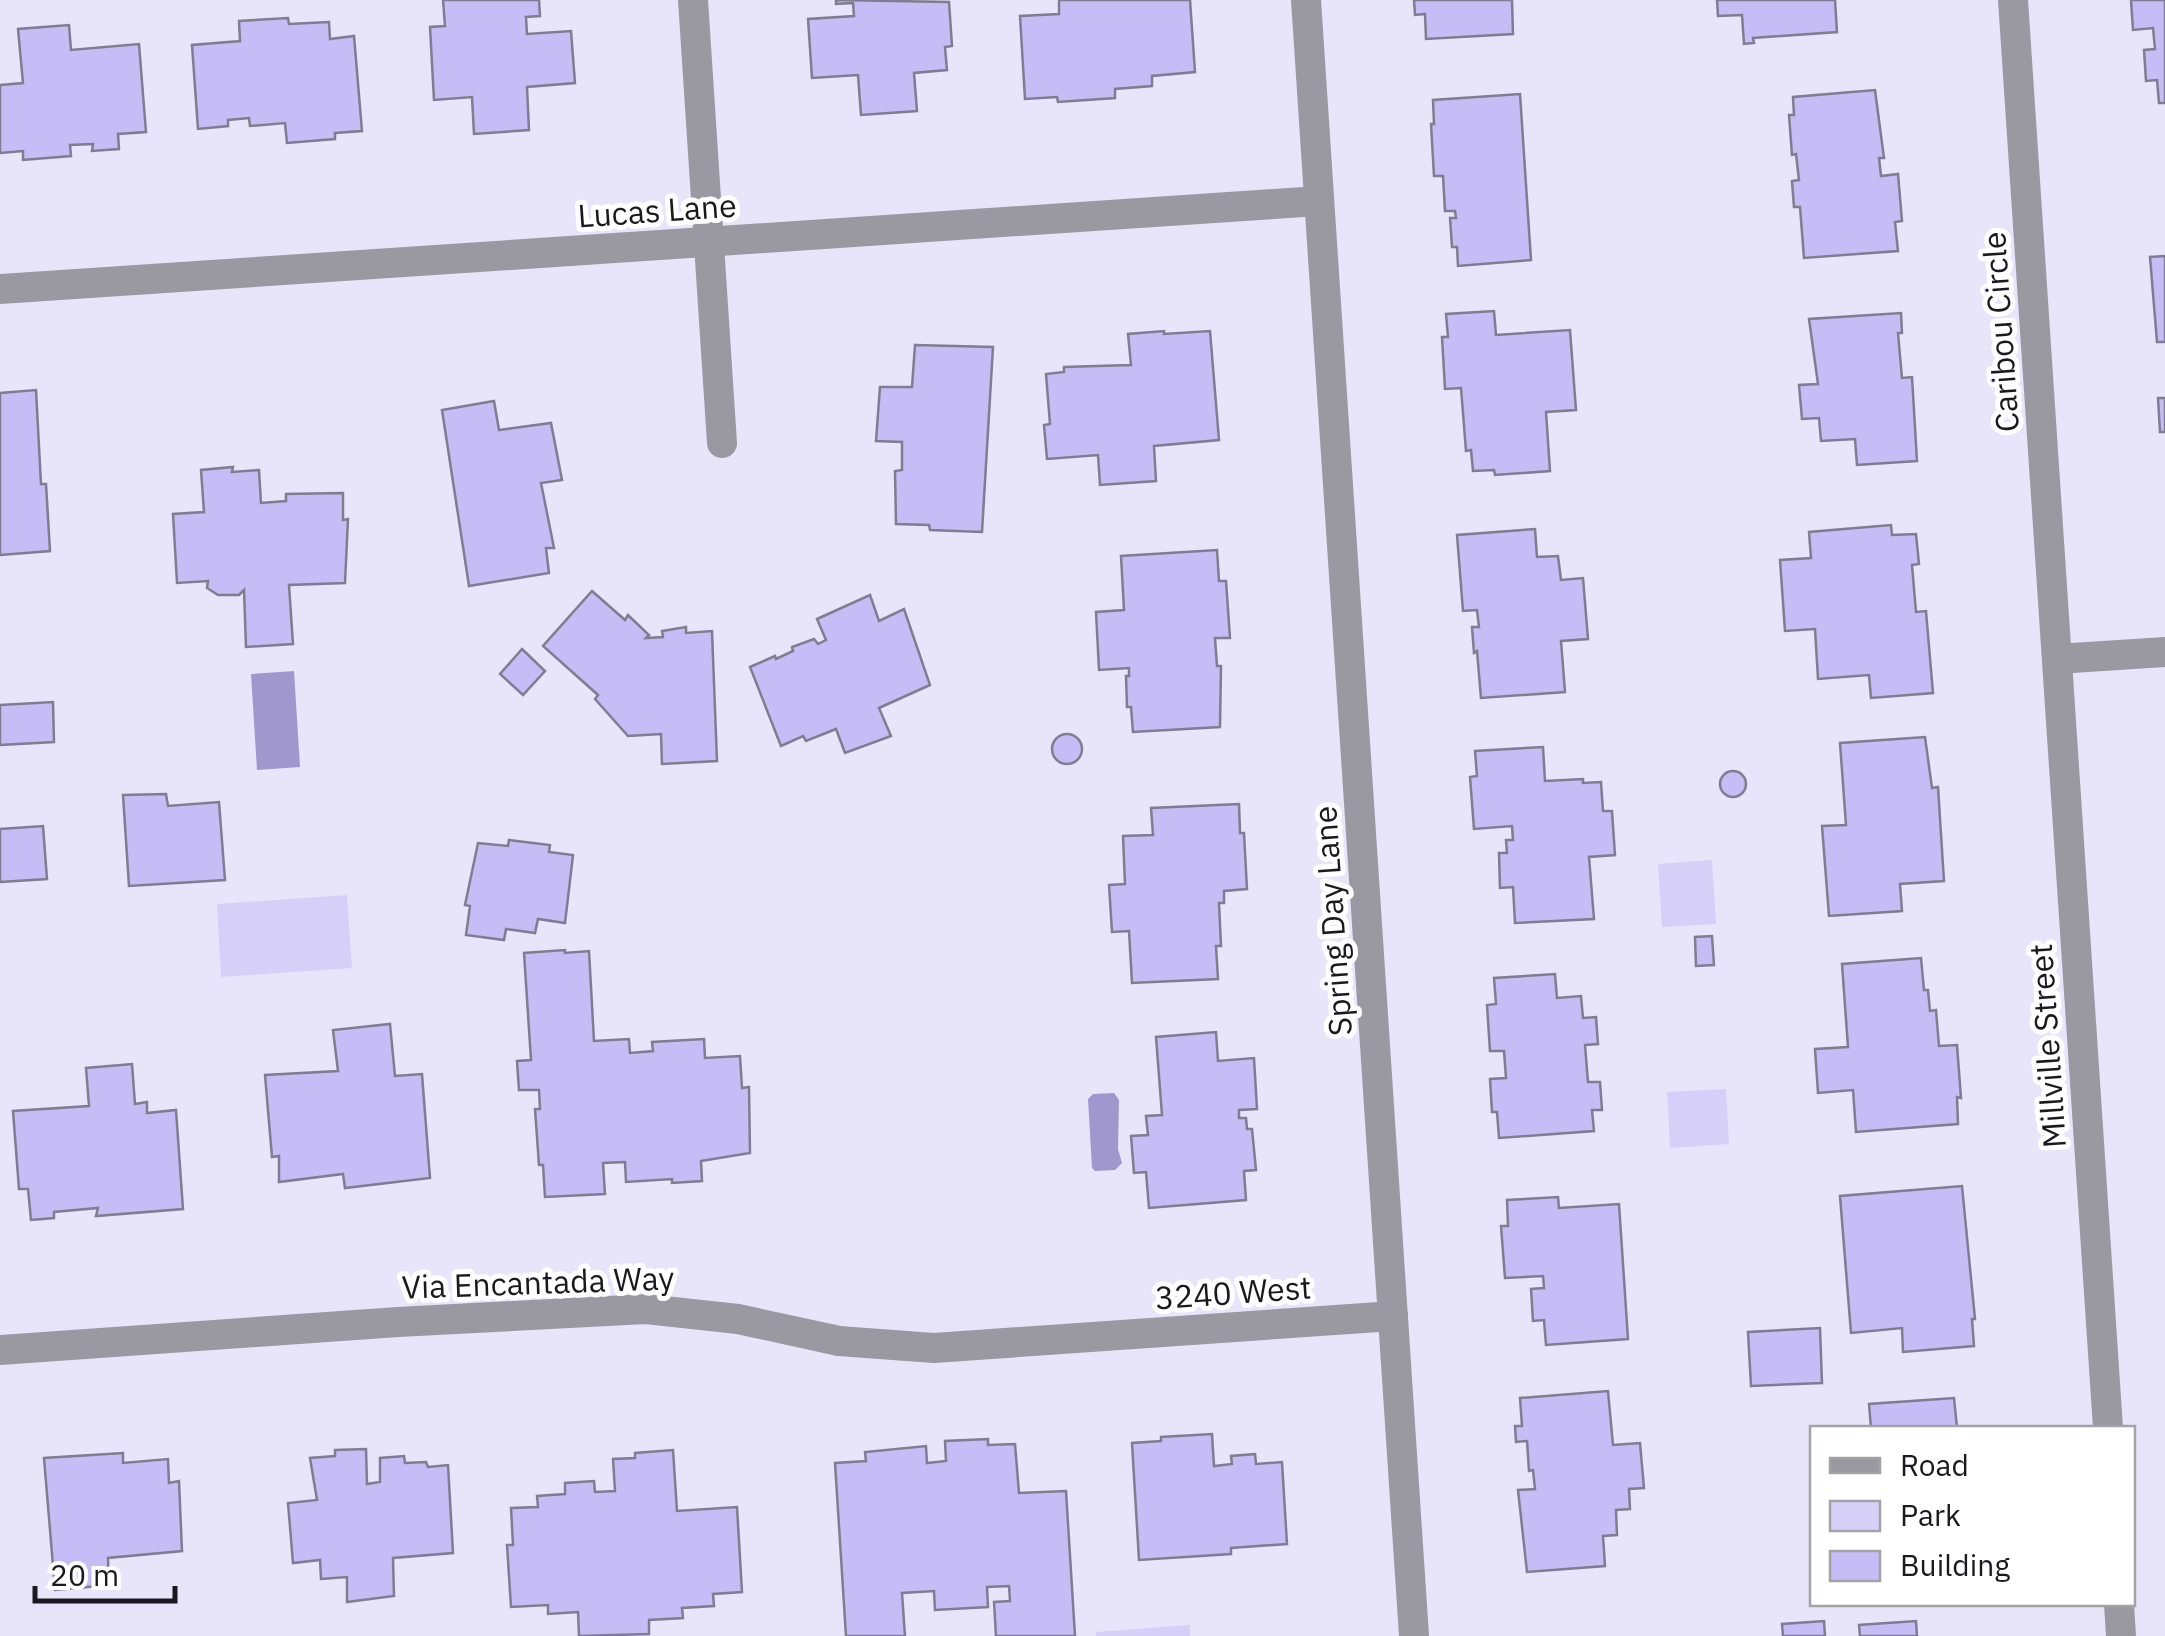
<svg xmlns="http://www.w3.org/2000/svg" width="2165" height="1636" font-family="'IBM Plex Sans',sans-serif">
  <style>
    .green { fill: #d6d0f8 }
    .water { fill: #a097cf }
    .building { fill: #c6bcf6; stroke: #7f7d8f; stroke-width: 2.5 }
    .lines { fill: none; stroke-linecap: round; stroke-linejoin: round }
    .minor { stroke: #9a99a2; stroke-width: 30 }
    .labels { text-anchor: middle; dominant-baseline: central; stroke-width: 10; stroke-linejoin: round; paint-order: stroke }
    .street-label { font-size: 32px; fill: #1a1920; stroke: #fff }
  </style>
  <rect width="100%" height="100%" fill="#e8e5fa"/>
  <g class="green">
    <path d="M1712 860 1716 924 1662 927 1658 864Z"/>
    <path d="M347 895 352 968 221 977 217 904Z"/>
    <path d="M1726 1089 1729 1144 1670 1148 1667 1092Z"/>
    <path d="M1190 1625V1636H1096V1632Z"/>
  </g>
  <g class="water">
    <path d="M294 671 300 767 257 770 251 674Z"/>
    <path d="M1114 1093 1119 1100 1118 1149 1122 1163 1115 1170 1095 1171 1092 1168 1088 1099 1093 1094Z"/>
  </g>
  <g class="building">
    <path d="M443 0H539L540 16 526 17 527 34 571 31 575 83 527 87 529 130 474 134 472 97 434 100 430 27 445 26Z"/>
    <path d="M836 0 949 2 952 46 945 47 947 70 914 73 917 111 861 115 858 75 812 78 808 19 854 16 853 3 836 4Z"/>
    <path d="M1059 0H1190L1195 72 1152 76V86L1115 89V98L1058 102 1057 97 1025 99 1020 16 1059 14Z"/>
    <path d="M1414 0H1512L1513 34 1426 39 1425 14 1415 15Z"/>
    <path d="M1717 0H1835L1837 32 1753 38 1754 43 1744 44 1742 15 1718 16Z"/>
    <path d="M2131 0H2165V103H2159L2157 80 2146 81 2144 50 2155 49 2153 28 2133 30Z"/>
    <path d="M288 18 289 24 329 22 330 39 354 36 362 131 335 133V139L287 143 285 123 250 126 249 118 228 120V126L198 129 192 45 240 41 239 21Z"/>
    <path d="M69 25 71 50 139 44 146 132 118 134 119 149 92 151 93 144 70 145 71 156 23 160V151L0 153V85L23 83 18 29Z"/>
    <path d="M1875 90 1884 158H1879L1881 176 1898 174 1902 221 1895 222 1898 251 1804 258 1800 207H1794L1792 181 1799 180 1796 154 1792 155 1789 115H1794L1793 97Z"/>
    <path d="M1520 94 1531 260 1458 266 1457 247H1452L1450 218H1456L1455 211H1445L1443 176H1434L1431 124H1434L1433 100Z"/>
    <path d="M2165 256V342H2157L2150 257Z"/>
    <path d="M1494 311 1496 335 1570 330 1576 410 1546 412 1550 471 1495 475 1494 470 1473 471 1471 450 1466 451 1461 388 1445 389 1442 337H1448L1446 314Z"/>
    <path d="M1901 313 1902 333H1898L1902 378 1912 377 1917 461 1857 465 1855 439 1821 441 1819 418 1802 419 1799 385 1818 384 1809 319Z"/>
    <path d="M1164 331V334L1210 331 1219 440 1154 446 1156 481 1100 485 1098 455 1047 459 1044 425 1050 424 1046 374 1064 372V367L1131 365 1128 334Z"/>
    <path d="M915 345 993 347 982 532 930 530 929 525 896 524 895 471 902 470V442L876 441 880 387H912Z"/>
    <path d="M36 390 41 484H46L50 551 0 555V393Z"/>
    <path d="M2158 398H2165V432H2160Z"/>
    <path d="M494 401 499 430 551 423 562 480 541 483 554 548H546L549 573 469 586 442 410Z"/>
    <path d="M233 467 232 472 259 470 261 503 286 501V494L343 493V520L348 519 345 583 289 585 293 644 246 647 244 590 239 595H218L207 588 208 581 177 583 173 514 204 512 201 470Z"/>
    <path d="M1891 525 1892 535 1916 534 1919 564 1912 565 1916 612 1926 611 1933 693 1871 698 1869 675 1818 679 1815 629 1785 631 1780 560 1811 558 1809 532Z"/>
    <path d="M1535 529 1537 557 1558 556 1561 580 1583 578 1588 639 1561 641 1565 692 1481 698 1477 651 1474 653 1472 627H1479L1477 610 1463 611 1457 535Z"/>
    <path d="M1217 550 1219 581H1226L1230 638H1215L1217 666H1221L1220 727 1133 732 1131 707H1127L1126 676H1129V668L1099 670 1096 612 1124 610 1121 556Z"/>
    <path d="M592 591 625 620 628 615 649 635 646 638 663 637 662 631 686 627V633L712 631 717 761 662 764 661 734 628 736 595 699 598 695 543 646Z"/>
    <path d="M870 595 879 621 904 609 930 685 879 708 891 736 845 753 836 729 806 741 803 736 781 746 750 667 775 656 776 659 793 651 792 647 814 639 818 644 826 640 817 619Z"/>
    <path d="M522 649 545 671 523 695 500 674Z"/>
    <path d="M53 702 54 742 0 745V705Z"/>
    <circle cx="1067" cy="749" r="15"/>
    <path d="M1925 737 1932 788 1938 787 1944 881 1900 884 1902 911 1829 916 1822 826 1846 825 1840 743Z"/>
    <path d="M1543 747 1545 781 1583 779V783L1601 782 1603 811H1612L1615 855 1589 857 1594 919 1515 923 1513 887 1500 888 1499 853H1507L1506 840H1513L1512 826 1474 829 1470 777 1477 776 1475 751Z"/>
    <circle cx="1733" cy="784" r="13"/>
    <path d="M166 794 168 806 219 802 225 880 129 886 123 795Z"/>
    <path d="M1239 804 1240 833H1244L1247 889 1224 891V903H1219L1221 946H1216L1218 979 1132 983 1129 931 1112 932 1109 885 1125 884 1123 836 1153 835 1151 808Z"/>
    <path d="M43 826 47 879 0 882V829Z"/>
    <path d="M509 840 550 845 549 852 573 855 565 923 538 919 535 933 506 929 504 940 466 935 470 906 465 905 478 843 508 846Z"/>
    <path d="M1712 936 1714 965 1696 966 1695 937Z"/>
    <path d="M565 950V953L589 951 594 1041 629 1039 630 1053 653 1051 652 1042 704 1039 705 1058 740 1056 742 1088 749 1087 750 1153 701 1161 702 1181 672 1183V1179L626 1182 625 1162 603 1163 605 1194 545 1197 543 1165H539L535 1109H540L539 1090H519L517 1061 531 1060 524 953Z"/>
    <path d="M1921 958 1924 990H1928L1930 1011 1936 1010 1939 1046 1957 1045 1961 1098 1957 1097 1958 1124 1856 1132 1853 1090 1818 1093 1815 1049 1848 1047 1842 964Z"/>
    <path d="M1555 974 1557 998 1581 996 1583 1018 1596 1017 1598 1044 1585 1045 1588 1082H1600L1602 1110H1592L1594 1131 1499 1138 1497 1112H1492L1490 1079 1506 1078 1504 1051H1490L1487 1005 1496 1004 1494 978Z"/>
    <path d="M390 1024 395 1076 422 1074 430 1178 345 1188 343 1174 279 1182V1156L272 1157 265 1075 338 1071 333 1030Z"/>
    <path d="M1216 1032 1218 1061 1254 1058 1257 1109 1239 1110V1118H1246L1247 1129H1252L1256 1170 1244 1171 1246 1200 1149 1208 1146 1172 1134 1173 1131 1136 1148 1135 1146 1116 1162 1115 1156 1037Z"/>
    <path d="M132 1064 135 1104 147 1102V1113L176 1110 183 1209 96 1216 98 1208 54 1212V1218L31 1220 28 1189H19L13 1111 89 1106 86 1068Z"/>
    <path d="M1962 1186 1975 1319H1972L1974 1346 1903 1352 1902 1328 1851 1333 1840 1196Z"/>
    <path d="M1558 1197 1559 1208 1619 1204 1628 1339 1546 1345 1544 1320 1533 1321 1531 1289 1544 1288 1543 1276 1505 1278 1501 1226H1508L1507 1200Z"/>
    <path d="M1820 1328 1822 1383 1751 1386 1748 1332Z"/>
    <path d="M1608 1391 1613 1445 1640 1443 1644 1488 1629 1489 1630 1509 1616 1510 1617 1535 1603 1536 1605 1566 1527 1572 1518 1490 1535 1489 1533 1470 1529 1471 1527 1441 1516 1442 1515 1426H1522L1520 1398Z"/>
    <path d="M1954 1398 1957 1428H1871L1869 1404Z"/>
    <path d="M1212 1434 1214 1466 1232 1464 1231 1456 1255 1454 1256 1464 1282 1462 1287 1544 1231 1548V1554L1139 1560 1132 1443 1161 1441V1437Z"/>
    <path d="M988 1439V1445L1015 1444 1019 1493 1066 1491 1075 1636H996L994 1602 1010 1601 1009 1586 987 1587 988 1607 935 1610 934 1591 902 1593 905 1636H846L835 1463 866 1461 865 1452 926 1446 927 1463 946 1461 945 1441Z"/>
    <path d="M366 1449 367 1484 380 1482V1458L404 1456 405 1463 426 1462 428 1467 448 1465 453 1553 393 1558 394 1596 347 1602V1577L321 1579 320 1560 293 1563 288 1503 317 1500 310 1458 335 1456V1450Z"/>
    <path d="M673 1450 677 1511 737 1507 742 1592 713 1594 714 1606 682 1608 683 1618 649 1620V1634L579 1636 578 1612 548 1614V1605L511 1607 507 1545H513L511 1508 538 1507 537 1496 565 1494V1483L594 1481 595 1492 615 1491 613 1459 635 1458V1453Z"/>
    <path d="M123 1453V1463L168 1459 169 1483 179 1481 182 1551 108 1558 109 1585 55 1590 44 1458Z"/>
    <path d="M1824 1621 1825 1636H1783L1782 1624Z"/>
    <path d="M1916 1621 1917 1636H1860L1859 1625Z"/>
  </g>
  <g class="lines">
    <g class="minor">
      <path d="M693 0 722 443"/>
      <path d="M1306 0 1414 1636"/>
      <path d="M2013 0 2108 1428"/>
      <path d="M0 289 1319 201"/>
      <path d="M2057 659 2165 652"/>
      <path d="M0 1350 398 1322 646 1309 738 1319 839 1341 934 1348 1393 1316"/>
      <path d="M2119 1604 2121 1636"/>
    </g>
  </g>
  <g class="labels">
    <g class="street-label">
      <text transform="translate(657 210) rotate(-4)">Lucas Lane</text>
      <text transform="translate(2000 332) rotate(-94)">Caribou Circle</text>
      <text transform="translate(1332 921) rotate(-94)">Spring Day Lane</text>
      <text transform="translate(2047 1046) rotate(-94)">Millville Street</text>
      <text transform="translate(538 1282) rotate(-2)">Via Encantada Way</text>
      <text transform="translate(1233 1292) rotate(-4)">3240 West</text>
    </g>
  </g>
  <rect x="1810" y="1426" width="325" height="180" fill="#ffffff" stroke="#a3a3a6" stroke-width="2.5"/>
  <rect x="1830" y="1458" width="50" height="15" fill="#9a99a2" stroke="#a3a3a6" stroke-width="2.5"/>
  <text x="1900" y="1476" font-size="30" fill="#1a1920">Road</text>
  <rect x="1830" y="1501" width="50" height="30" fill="#d6d0f8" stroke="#a3a3a6" stroke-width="2.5"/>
  <text x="1900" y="1526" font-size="30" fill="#1a1920">Park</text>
  <rect x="1830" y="1551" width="50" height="30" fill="#c6bcf6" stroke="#a3a3a6" stroke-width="2.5"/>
  <text x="1900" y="1576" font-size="30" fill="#1a1920">Building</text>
  <path d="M35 1586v15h140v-15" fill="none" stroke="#1a1920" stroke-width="5"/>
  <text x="50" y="1586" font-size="30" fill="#1a1920" stroke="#ffffff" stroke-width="8" paint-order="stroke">20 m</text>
</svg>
